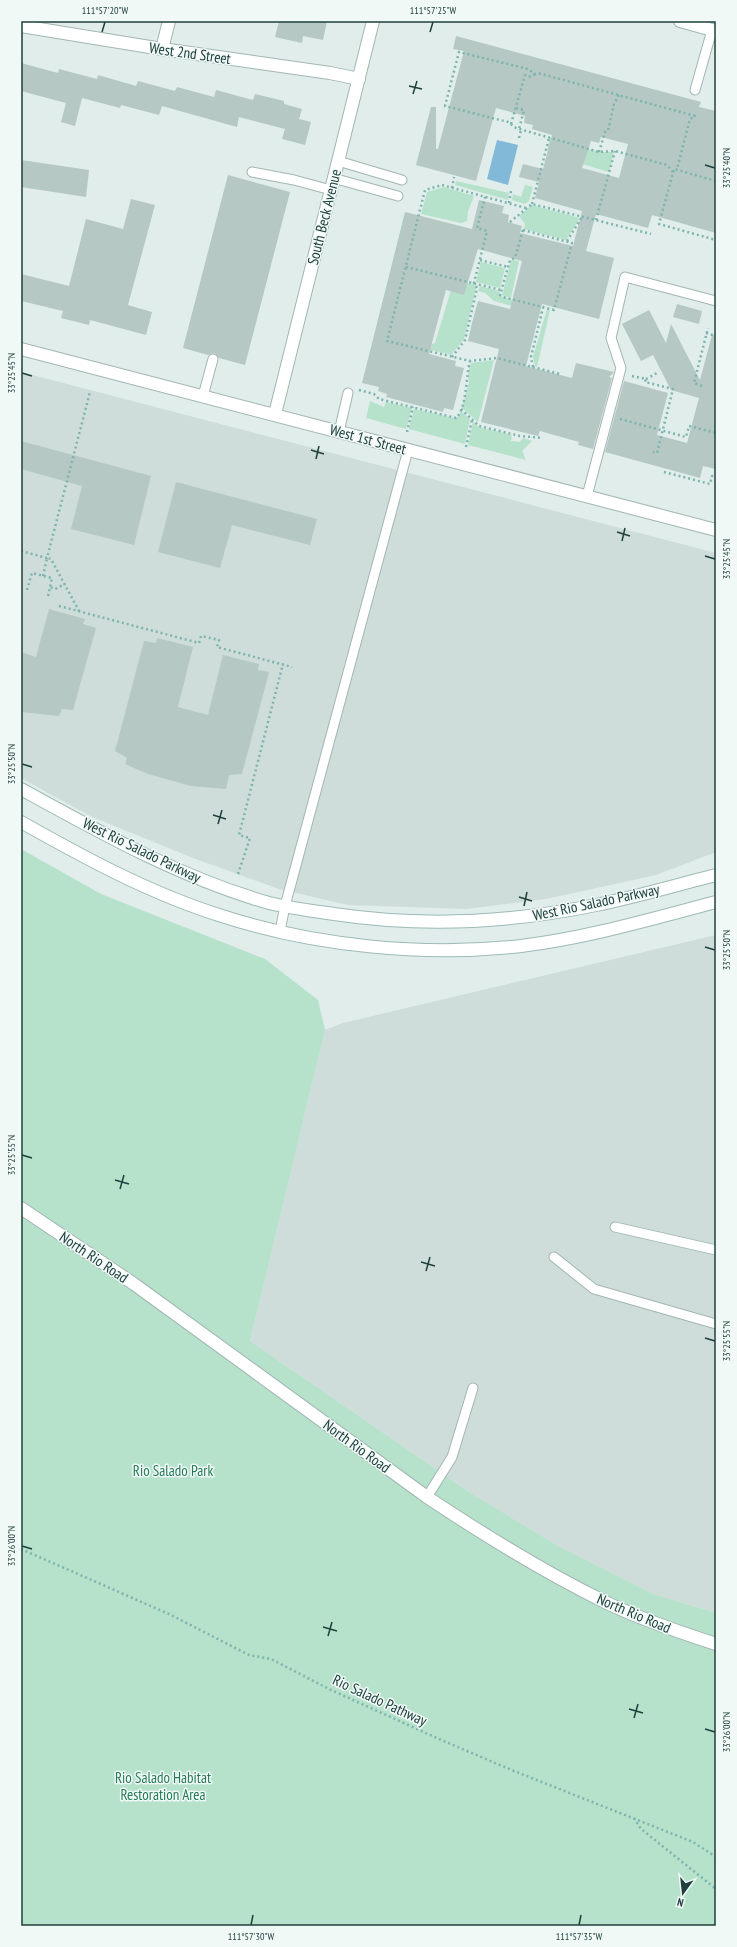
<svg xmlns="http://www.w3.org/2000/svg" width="737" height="1947" font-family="'PT Sans Narrow',sans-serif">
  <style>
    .built { fill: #ceddd9 }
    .green { fill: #b6e1cb }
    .water { fill: #82b9d9 }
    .building { fill: #b5c8c4; fill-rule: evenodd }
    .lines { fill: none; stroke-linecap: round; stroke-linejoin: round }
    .service-casing { stroke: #a2b6b3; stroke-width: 11 }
    .minor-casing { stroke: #a2b6b3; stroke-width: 14 }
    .tertiary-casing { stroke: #a2b6b3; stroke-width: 14 }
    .secondary-casing { stroke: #9dbab5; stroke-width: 14 }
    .path { stroke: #7db4ae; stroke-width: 2.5; stroke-dasharray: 2 3; stroke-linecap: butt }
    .service { stroke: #fff; stroke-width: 9 }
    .minor { stroke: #fff; stroke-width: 12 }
    .tertiary { stroke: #fff; stroke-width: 12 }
    .secondary { stroke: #fff; stroke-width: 12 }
    .ticks { fill: none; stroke: #1f403d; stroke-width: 1.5 }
    .labels { text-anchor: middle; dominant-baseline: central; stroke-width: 3; stroke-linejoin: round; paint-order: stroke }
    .street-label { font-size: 15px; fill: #1f403d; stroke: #f1f9f7 }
    .park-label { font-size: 15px; fill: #247b58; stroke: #f1f9f7 }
    .neatline { fill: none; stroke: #1f403d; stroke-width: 1.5 }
    .ticks-label { font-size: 10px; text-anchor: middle; fill: #1f403d }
  </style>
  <rect width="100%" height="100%" fill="#e0edea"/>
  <g class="built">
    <path d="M21 372 716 553V852L656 875 546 899 466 909 348 905 279 889 193 858 90 816 21 778Z"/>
    <path d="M716 935V1613L653 1594 560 1547 469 1492 250 1341 325 1030 343 1023Z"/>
  </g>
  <g class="green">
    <path d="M550 138 599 152H614L609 172 565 159 547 149Z"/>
    <path d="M456 181 509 193 508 200 455 185Z"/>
    <path d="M525 185 533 187 529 201 525 204 512 200 513 194 521 197Z"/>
    <path d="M444 187 474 196 468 211 467 221 461 223 421 214 427 192Z"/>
    <path d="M532 205 580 218 566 240 524 229 525 224 519 216Z"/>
    <path d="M511 260 519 261 511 298 502 295Z"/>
    <path d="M481 262 505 268 500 288 476 282Z"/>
    <path d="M467 283 473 284 476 288 464 339 451 355 411 345 414 340 433 344 435 343 451 290 464 295Z"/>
    <path d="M480 286 499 291 502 297 540 307 541 314 494 301 485 293 478 291Z"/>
    <path d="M547 309 550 310 537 367 535 366 533 357Z"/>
    <path d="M494 360 478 422 462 408 469 382 468 375 471 363Z"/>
    <path d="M370 401 384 407 386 402 412 408 406 429 366 418Z"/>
    <path d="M414 409 454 418 458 417 461 411 470 419 465 444 409 429Z"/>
    <path d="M473 422 479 427 512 435 511 441 520 442 523 438 532 441 522 451 526 460 468 445Z"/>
    <path d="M21 849 101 894 265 959 318 1000 325 1030 250 1341 469 1492 560 1547 653 1594 716 1613V1926H21Z"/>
  </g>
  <path class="water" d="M497 140 518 145 508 185 487 179Z"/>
  <g class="building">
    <path d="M279 21H327L323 40 303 36 302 43 275 37Z"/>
    <path d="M456 36 701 102 699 107 716 111V233L652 215 648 228 596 214 586 251 614 258 599 319 542 304 526 366 572 378 576 363 614 372 609 377 612 378 593 449 578 445 579 442 540 431 538 436 481 422 499 349 468 341 472 323 478 301 510 309 522 261 478 249 464 295 446 290 429 354 456 361 455 366 464 368 453 410 444 408 443 412 386 397 387 394 378 391 379 387 362 383 405 212 472 229 479 200 504 206 502 213 509 215 508 222 522 226 520 233 573 246 582 211 535 198 539 182 519 177 523 164 543 169 552 135 532 129 533 125 524 123 525 116 496 108 476 181 416 165 431 107H436V149H438L464 51 453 49ZM601 137 628 144 619 178 582 168 591 141 599 143Z"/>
    <path d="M21 63 58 73 59 69 97 79 98 75 136 86 138 81 175 91 177 87 214 97 216 90 253 100 255 94 284 101V104L302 109 299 119 311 122 305 145 282 139 285 129 239 117 237 127 162 106 159 115 121 105 120 108 82 98 75 126 61 122 66 103 21 91Z"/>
    <path d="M21 160 89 170 86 197 21 187Z"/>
    <path d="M228 175 290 192 245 365 219 358 214 353 208 355 183 348Z"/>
    <path d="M131 199 155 205 128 305 152 312 146 335 90 320 89 325 61 318 63 311 21 301V274L69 286 86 219 123 229Z"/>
    <path d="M677 304 702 311 699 324 673 317Z"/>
    <path d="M649 310 666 343 671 324 700 380 712 335H716V469L703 466 700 478 605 452 624 381 668 393 657 435 687 443 699 398 671 390 653 355 641 361 622 324Z"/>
    <path d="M21 441 151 476 134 545 71 529 82 486 21 469Z"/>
    <path d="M176 482 317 519 310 545 232 525 220 568 158 552Z"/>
    <path d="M49 609 85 619 83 624 96 628 73 710 62 709 59 716 21 712V652L36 657Z"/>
    <path d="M157 638 193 647 178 707 208 715 223 655 259 664 258 670 269 672 242 774 229 775 226 789 191 786 148 774 125 764 127 758 115 751 144 641 156 643Z"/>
  </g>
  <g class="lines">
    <defs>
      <g id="service">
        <path d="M695 90 712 30"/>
        <path d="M338 161 402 180"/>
        <path d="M252 172 294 180 331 190"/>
        <path d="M333 178 398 196"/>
        <path d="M203 396 213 359"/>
        <path d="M339 432 348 393"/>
        <path d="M587 496 621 368 611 338 625 277 716 301"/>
        <path d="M280 931 285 906 408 450"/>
        <path d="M615 1227 716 1250"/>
        <path d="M554 1257 594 1289 716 1324"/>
        <path d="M427 1497 452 1457 473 1388"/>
      </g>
      <g id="minor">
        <path d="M680 21 716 31"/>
        <path d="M21 26 162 49 330 73 359 79"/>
        <path d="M162 49 169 21"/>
        <path d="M275 414 373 21"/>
        <path d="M21 1208 134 1284 427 1497C484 1535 544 1572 605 1602 640 1619 679 1632 716 1644"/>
      </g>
      <path id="tertiary" d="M21 349 716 530"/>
      <g id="secondary">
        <path d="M21 789C101 833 181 878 269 903 290 908 313 911 334 914 421 927 509 923 596 905 636 897 676 885 716 875"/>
        <path d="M21 822C85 858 151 894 222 916 314 946 424 957 521 946 587 938 651 919 716 902"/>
      </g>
    </defs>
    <use href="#service" class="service-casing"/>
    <use href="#minor" class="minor-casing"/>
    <use href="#tertiary" class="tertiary-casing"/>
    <use href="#secondary" class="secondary-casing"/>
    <g class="path">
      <path d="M516 108 524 110 519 129"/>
      <path d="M511 124 525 75 531 77 535 74"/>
      <path d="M519 138 521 130"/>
      <path d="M599 152 605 132 608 131 614 104 619 95"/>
      <path d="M673 172 667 165 615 151 599 152 516 128 508 122 445 106 459 52 528 69 535 74 538 73 695 116 690 119 677 169"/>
      <path d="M716 181 674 169 659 224 716 240"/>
      <path d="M452 188 454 177"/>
      <path d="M509 203 511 191"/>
      <path d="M532 204 549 138"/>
      <path d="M526 208 442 185 425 190 387 341 470 361 497 358 560 374"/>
      <path d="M596 220 615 151"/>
      <path d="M510 222 532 204 651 234"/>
      <path d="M523 230 572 243 554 310 503 297 500 295 510 260 515 258Z"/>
      <path d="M567 241 582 217"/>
      <path d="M480 260 508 267"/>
      <path d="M406 267 501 290"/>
      <path d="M706 333 716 336"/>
      <path d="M452 357 465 340 477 288 474 283 487 231 477 228 485 197"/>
      <path d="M533 367 531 357 543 308"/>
      <path d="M632 376 646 379 645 382 673 389 657 453 653 452"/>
      <path d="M646 379 657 373"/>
      <path d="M702 386 694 383 708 328"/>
      <path d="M359 390 374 394 379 399 456 418C467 408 466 375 470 361"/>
      <path d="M461 409 479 426 520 436 543 438"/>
      <path d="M620 419 686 437 689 426 716 433"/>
      <path d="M407 432 413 407"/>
      <path d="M466 447 472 420"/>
      <path d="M664 472 710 484 712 476 716 477"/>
      <path d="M21 551 47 558 90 392"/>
      <path d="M43 576 47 558 51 559 79 611"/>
      <path d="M27 590 32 573 52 578 50 587"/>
      <path d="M48 596 50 587 55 589 65 584"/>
      <path d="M59 606 199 643 201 636 219 640 217 647 292 667"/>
      <path d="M238 874 250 838 239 835 283 664"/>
      <path d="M21 1549 169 1614 249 1655 271 1659 329 1689 439 1739 514 1771 693 1842 716 1857"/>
      <path d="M634 1818 641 1829 716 1889"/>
    </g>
    <use href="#service" class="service"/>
    <use href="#minor" class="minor"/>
    <use href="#tertiary" class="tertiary"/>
    <use href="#secondary" class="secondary"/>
  </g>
  <path class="ticks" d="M102 32 105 22M430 32 433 22M409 86 422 89M413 94 417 81M705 165 715 168M22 373 32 376M311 450 324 454M316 459 319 446M617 532 630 536M622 541 625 528M705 556 715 559M22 764 32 767M213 815 226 819M218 824 222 810M519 897 532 901M524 906 527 892M705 947 715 950M22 1155 32 1158M115 1180 129 1184M120 1189 124 1175M421 1262 435 1266M426 1271 430 1257M705 1338 715 1341M22 1546 32 1549M323 1627 337 1631M328 1636 332 1622M629 1709 643 1713M634 1718 638 1704M705 1729 715 1732M251 1925 253 1915M579 1925 581 1915"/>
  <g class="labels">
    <g class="street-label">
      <text transform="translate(190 53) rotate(8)">West 2nd Street</text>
      <text transform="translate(324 217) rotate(-76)">South Beck Avenue</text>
      <text transform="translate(368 439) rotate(15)">West 1st Street</text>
      <text transform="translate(142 850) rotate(26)">West Rio Salado Parkway</text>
      <text transform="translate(596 902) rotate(-12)">West Rio Salado Parkway</text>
      <text transform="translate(94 1257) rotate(34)">North Rio Road</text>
      <text transform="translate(357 1446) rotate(36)">North Rio Road</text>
      <text transform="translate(634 1613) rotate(23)">North Rio Road</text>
      <text transform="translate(380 1700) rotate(25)">Rio Salado Pathway</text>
    </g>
    <g class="park-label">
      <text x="173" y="1470">Rio Salado Park</text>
      <text x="163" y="1777">Rio Salado Habitat<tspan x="163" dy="17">Restoration Area</tspan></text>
    </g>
  </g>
  <rect width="737" height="1947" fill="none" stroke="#f1f9f7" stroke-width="44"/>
  <g transform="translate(683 1893) rotate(195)" stroke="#f1f9f7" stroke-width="3" paint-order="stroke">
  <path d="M0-3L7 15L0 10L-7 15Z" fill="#1f403d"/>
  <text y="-6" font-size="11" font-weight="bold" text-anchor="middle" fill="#1f403d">N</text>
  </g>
  <rect x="22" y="22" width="693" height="1903" class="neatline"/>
  <g class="ticks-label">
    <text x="105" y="14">111°57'20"W</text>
    <text x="433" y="14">111°57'25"W</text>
    <text transform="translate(726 168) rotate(-90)" y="4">33°25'40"N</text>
    <text transform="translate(11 373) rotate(-90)" y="4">33°25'45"N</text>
    <text transform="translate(726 559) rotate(-90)" y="4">33°25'45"N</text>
    <text transform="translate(11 764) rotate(-90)" y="4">33°25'50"N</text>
    <text transform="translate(726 950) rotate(-90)" y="4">33°25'50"N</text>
    <text transform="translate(11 1155) rotate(-90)" y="4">33°25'55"N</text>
    <text transform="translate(726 1341) rotate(-90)" y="4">33°25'55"N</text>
    <text transform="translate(11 1546) rotate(-90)" y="4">33°26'00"N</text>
    <text transform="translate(726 1732) rotate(-90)" y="4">33°26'00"N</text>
    <text x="251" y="1940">111°57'30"W</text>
    <text x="579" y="1940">111°57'35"W</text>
  </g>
</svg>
